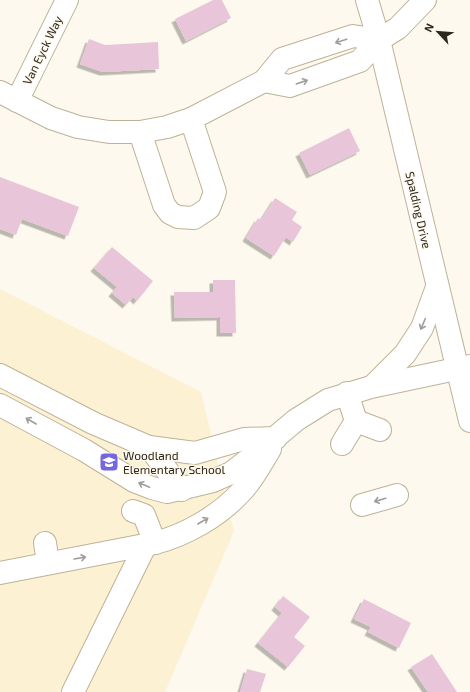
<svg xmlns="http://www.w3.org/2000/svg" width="470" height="692" font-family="'Exo 2',sans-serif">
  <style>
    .built { fill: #fdf1d4 }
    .building { fill: #e9c5da; filter: url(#shadow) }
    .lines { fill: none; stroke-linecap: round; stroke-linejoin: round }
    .minor-casing { stroke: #beb297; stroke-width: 24 }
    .minor { stroke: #fff; stroke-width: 22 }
    .oneway { stroke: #a09e9a }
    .labels { text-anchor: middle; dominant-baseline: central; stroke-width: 3; stroke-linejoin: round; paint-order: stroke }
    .street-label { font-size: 12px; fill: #2d281e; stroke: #fef9ee }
    .poi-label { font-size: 12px; fill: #2d281e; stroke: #fef9ee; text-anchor: start }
  </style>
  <defs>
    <filter id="shadow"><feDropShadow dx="-3.5" dy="3.5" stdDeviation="0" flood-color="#0004"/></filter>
  </defs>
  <rect width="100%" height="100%" fill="#fef9ee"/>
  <path class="built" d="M0 289 201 392 234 531 165 692H0Z"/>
  <g class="building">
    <path d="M213 0H222L231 18 186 41 175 19Z"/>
    <path d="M89 39 105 45 158 42 159 69 103 72 80 64Z"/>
    <path d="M349 128 360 151 310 175 299 153Z"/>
    <path d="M0 177 79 207 68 236 22 219 16 235 0 229Z"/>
    <path d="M275 198 297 212 292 220 302 227 293 242 286 237 274 256 246 238 258 218 261 220Z"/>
    <path d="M112 247 153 281 137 301 133 297 126 305 112 293 117 287 94 268Z"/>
    <path d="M213 280H235L236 333H220V317L175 318 174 292H213Z"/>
    <path d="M283 596 310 617 294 637 305 646 288 667 258 643 282 613 275 607Z"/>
    <path d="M364 599 411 623 399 648 368 632 371 627 354 619Z"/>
    <path d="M432 654 457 692H428L411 667Z"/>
    <path d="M247 669 266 674 260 692H240Z"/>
  </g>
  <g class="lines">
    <defs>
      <g id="minor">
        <path d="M367 0 379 40 470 421"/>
        <path d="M264 81 290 86 360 61 379 40 398 28 425 0"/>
        <path d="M0 92 51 118 78 127 109 132H140L167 127 191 119 264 81 282 59 353 36 379 40"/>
        <path d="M17 101 67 0"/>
        <path d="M140 132 164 205 170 213 178 217 194 218 209 208 215 192 191 119"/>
        <path d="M0 375 93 423 149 447 195 453 244 439 276 438"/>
        <path d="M373 386 405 354 422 328 437 287"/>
        <path d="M0 405 84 450 134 481 152 488 167 492 213 481 231 473 252 457 296 420 328 400 371 387 470 366"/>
        <path d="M356 421 380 430"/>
        <path d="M342 444 356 421 347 393"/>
        <path d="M149 447 182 490"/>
        <path d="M362 505 397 495"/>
        <path d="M133 511 144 515 155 543"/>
        <path d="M45 543 48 563"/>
        <path d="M0 573 155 543C186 535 219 516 241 492 253 480 261 464 270 449"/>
        <path d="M73 692 146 544"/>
      </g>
    </defs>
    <use href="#minor" class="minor-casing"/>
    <use href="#minor" class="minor"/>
  </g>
  <defs><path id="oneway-shaft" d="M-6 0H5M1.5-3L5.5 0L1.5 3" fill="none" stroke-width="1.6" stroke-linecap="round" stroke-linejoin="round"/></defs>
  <g class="oneway">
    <use href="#oneway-shaft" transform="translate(341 41) rotate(162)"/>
    <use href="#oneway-shaft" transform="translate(302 82) rotate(-19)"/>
    <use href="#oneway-shaft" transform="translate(423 324) rotate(113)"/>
    <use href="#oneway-shaft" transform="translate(31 421) rotate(-150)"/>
    <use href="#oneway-shaft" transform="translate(144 485) rotate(-157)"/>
    <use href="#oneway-shaft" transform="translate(380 500) rotate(164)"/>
    <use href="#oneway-shaft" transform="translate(203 521) rotate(-30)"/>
    <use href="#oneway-shaft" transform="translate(80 558) rotate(-10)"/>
  </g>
  <defs>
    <symbol id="school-square" viewBox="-11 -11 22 22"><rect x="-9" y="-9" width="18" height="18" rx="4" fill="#7565e0" stroke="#fef9ee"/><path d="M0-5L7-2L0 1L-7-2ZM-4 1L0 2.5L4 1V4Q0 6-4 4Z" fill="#fff"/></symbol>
  </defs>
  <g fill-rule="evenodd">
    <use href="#school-square" x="98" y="451" width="22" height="22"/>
  </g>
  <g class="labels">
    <g class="street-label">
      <text transform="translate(42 50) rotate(-64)">Van Eyck Way</text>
      <text transform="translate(419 210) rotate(77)">Spalding Drive</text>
    </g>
    <g class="poi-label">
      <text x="123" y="455">Woodland<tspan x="123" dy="14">Elementary School</tspan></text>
    </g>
  </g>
  <g transform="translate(438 32) rotate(296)" stroke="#fef9ee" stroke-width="3" paint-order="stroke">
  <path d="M0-3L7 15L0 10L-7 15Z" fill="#2d281e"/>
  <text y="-6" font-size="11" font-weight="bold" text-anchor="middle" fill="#2d281e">N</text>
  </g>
</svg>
